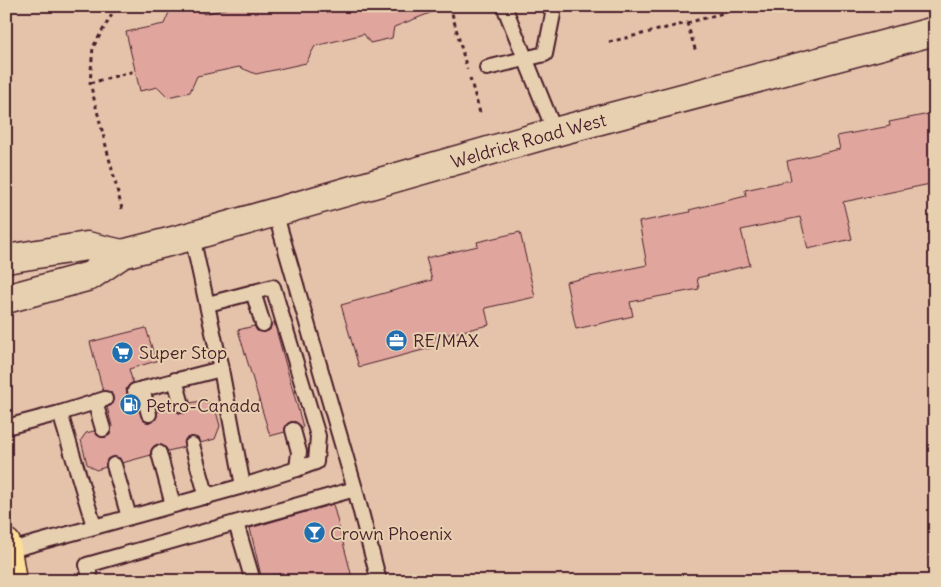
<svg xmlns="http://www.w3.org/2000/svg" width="941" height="587" font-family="Delius,sans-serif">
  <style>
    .building { fill: #e0a69e; stroke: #4a1f2b }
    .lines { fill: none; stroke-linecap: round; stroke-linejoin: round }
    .lane-casing { stroke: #4a1f2b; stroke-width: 18 }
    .secondary-casing { stroke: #4a1f2b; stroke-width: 31 }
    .primary-casing { stroke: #4a1f2b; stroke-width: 31 }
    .path { stroke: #4a1f2b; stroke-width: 3; stroke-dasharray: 4 4; stroke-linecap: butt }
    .lane { stroke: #e7d0b0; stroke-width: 14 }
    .secondary { stroke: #e7d0b0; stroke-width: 28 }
    .primary { stroke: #fcde96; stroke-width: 28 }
    .labels { text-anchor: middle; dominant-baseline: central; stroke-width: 4; stroke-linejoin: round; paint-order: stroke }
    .street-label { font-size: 18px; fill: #4a1f2b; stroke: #e7d0b0 }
    .poi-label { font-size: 18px; fill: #4a1f2b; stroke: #e7d0b0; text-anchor: start }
  </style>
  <rect width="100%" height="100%" fill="#e5c3ab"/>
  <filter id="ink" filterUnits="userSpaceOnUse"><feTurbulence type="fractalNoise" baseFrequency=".02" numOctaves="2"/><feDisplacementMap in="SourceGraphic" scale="10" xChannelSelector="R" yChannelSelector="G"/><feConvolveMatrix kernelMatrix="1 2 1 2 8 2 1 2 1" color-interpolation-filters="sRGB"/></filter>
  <g filter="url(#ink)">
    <g class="building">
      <path d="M189 6H194L204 14 236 6H443V8L394 27 392 38 370 43 364 34 315 46 306 63 256 74 239 67 197 76 190 92 168 97 158 87 140 91 126 32 164 24 170 10Z"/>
      <path d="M929 114 935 139V183L843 202 852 239 808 249 800 217 741 230 750 265 697 278 699 289 630 302 633 316 576 329 566 282 647 265 639 222 690 212 689 210 746 196 745 190 791 180 787 161 840 149 837 136 890 126 889 122Z"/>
      <path d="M520 232 535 297 485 308 489 325 436 337 438 346 359 367 341 305 432 280 426 258 478 246 477 242Z"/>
      <path d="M274 322 303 427 301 428 296 422H290L285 427V432L270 436 238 330 254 326 257 331 265 332 270 330 271 323Z"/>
      <path d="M146 328 156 361 129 369 133 383 129 385 126 389 128 397 136 400 143 420 146 422H152L157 417V412L174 408 179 413H185L189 411 190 403 201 401 214 404 220 426 215 439 200 443 198 438 190 437 185 439 184 447 168 451 165 447 157 444 153 447 151 455 122 463 120 458 112 457 107 459 106 467 96 470 87 464 81 440 86 433 94 431 100 437H106L110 435 112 426 107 407 112 405 113 397 111 392 103 391 90 342Z"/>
      <path d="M333 504 353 581H284L282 574 261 576 250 528Z"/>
    </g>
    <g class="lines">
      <defs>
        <g id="lane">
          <path d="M504 6 555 132"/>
          <path d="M487 68 545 54 553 14 550 6"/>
          <path d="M275 212 355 489"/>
          <path d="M253 292 263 324"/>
          <path d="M208 304 273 287 318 436 316 462 297 469 243 486"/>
          <path d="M175 380 182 405"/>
          <path d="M142 389 149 414"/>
          <path d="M135 391 221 369"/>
          <path d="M95 402 103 429"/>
          <path d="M60 413 105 399"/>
          <path d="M6 427 60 413 94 526"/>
          <path d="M293 430 299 452 297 469"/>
          <path d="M192 445 207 497"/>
          <path d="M159 453 173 505"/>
          <path d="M114 465 129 517"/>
          <path d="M236 523 253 581"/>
          <path d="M7 551 243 486 221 369 192 236"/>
          <path d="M91 581 87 565 355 489 379 581"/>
        </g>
        <g id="secondary">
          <path d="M6 259 87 246 122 254"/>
          <path id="s1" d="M6 299 90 276 122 254 192 236 555 132 935 31"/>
        </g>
        <path id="primary" d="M6 543 12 581"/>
      </defs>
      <use href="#lane" class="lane-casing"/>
      <use href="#secondary" class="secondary-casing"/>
      <use href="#primary" class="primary-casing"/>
      <g class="path">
        <path d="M450 6 467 69"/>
        <path d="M687 23 734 10 736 6"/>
        <path d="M609 42 687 23 696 52"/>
        <path d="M470 78 480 113"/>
        <path d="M90 83 135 71"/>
        <path d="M122 209 90 83 93 47 114 11 123 6"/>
      </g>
      <use href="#lane" class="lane"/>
      <use href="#secondary" class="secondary"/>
      <use href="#primary" class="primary"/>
    </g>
  </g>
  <defs>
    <symbol id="office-disc" viewBox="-11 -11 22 22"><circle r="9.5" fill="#1f6fb2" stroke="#e7d0b0"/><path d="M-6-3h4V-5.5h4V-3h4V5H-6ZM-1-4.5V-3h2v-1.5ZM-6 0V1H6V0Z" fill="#fff"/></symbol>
    <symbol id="supermarket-disc" viewBox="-11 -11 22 22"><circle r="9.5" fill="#1f6fb2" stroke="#e7d0b0"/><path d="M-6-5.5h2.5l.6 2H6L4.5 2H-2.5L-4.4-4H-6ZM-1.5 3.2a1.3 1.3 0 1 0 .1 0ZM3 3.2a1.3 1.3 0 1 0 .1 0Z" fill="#fff"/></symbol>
    <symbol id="fuel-disc" viewBox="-11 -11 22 22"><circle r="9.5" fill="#1f6fb2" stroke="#e7d0b0"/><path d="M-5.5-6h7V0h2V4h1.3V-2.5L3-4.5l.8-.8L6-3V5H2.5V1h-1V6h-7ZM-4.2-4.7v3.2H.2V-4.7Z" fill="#fff"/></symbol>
    <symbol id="bar-disc" viewBox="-11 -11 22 22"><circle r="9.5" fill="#1f6fb2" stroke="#e7d0b0"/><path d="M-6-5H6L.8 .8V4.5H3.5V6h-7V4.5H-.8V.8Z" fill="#fff"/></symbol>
  </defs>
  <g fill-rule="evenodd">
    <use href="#office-disc" x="384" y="328" width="25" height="25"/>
    <use href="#supermarket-disc" x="110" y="340" width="25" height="25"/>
    <use href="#fuel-disc" x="118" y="392" width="25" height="25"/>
    <use href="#bar-disc" x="302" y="520" width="25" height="25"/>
  </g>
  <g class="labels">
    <g class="street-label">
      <text stroke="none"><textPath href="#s1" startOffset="548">Weldrick Road West</textPath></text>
    </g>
    <g class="poi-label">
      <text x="413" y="340">RE/MAX</text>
      <text x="139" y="352">Super Stop</text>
      <text x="146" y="405">Petro-Canada</text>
      <text x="330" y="533">Crown Phoenix</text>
    </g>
  </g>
  <rect width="941" height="587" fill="none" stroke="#e7d0b0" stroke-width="25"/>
  <rect x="12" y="12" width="916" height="562" fill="none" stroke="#4a1f2b" stroke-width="2" filter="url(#ink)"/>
</svg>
